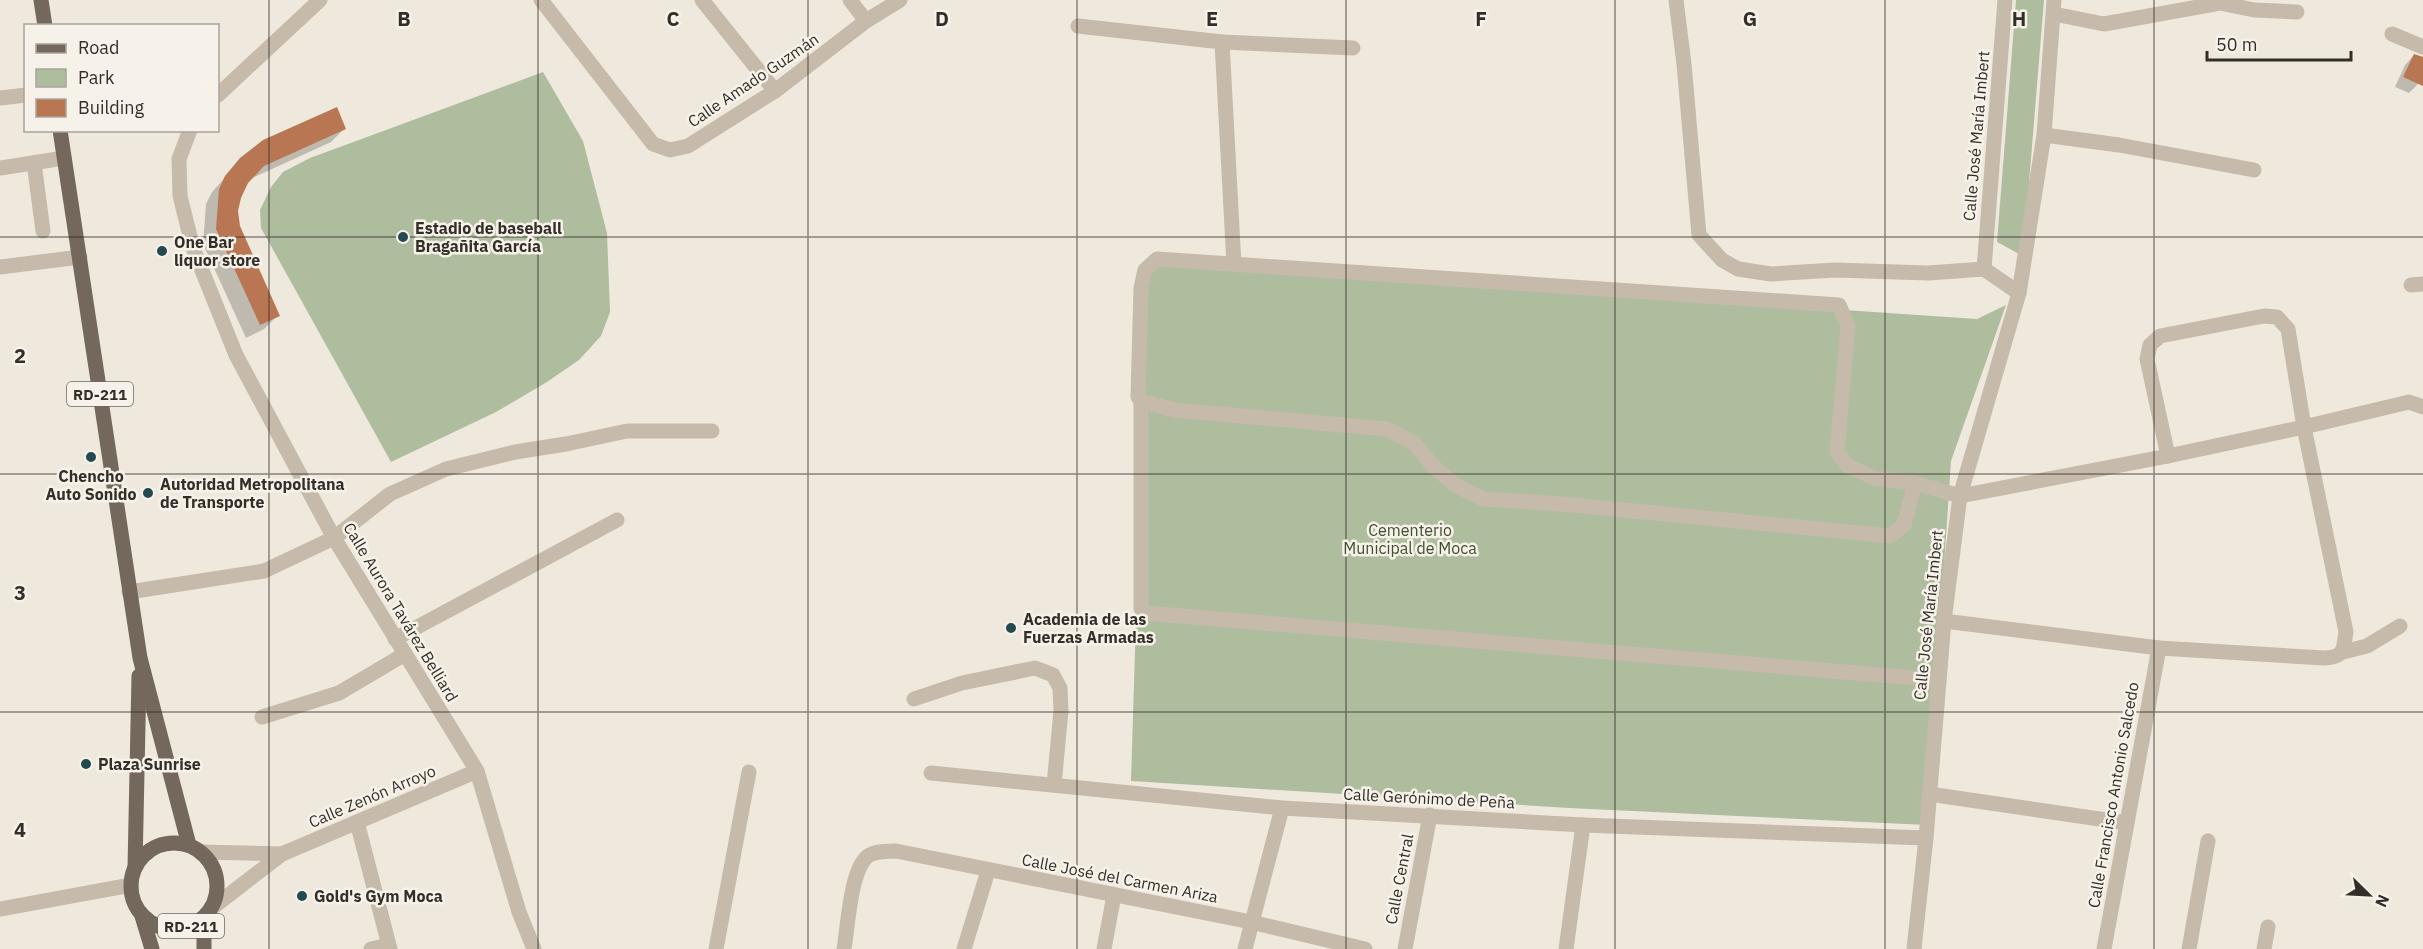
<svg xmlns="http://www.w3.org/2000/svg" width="2423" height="949" font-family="'IBM Plex Sans',sans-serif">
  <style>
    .green { fill: #afbd9f }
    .shadow { fill: #0003 }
    .building { fill: #b87752 }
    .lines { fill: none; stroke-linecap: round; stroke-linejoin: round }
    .minor { stroke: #c6baaa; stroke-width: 15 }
    .major { stroke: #74675c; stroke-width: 15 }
    .grid { fill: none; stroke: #342e29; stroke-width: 1.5; stroke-opacity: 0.55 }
    .poi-dot { fill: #234951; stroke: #f7f2e9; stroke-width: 2 }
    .labels { text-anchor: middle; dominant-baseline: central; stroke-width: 5; stroke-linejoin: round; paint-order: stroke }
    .shield { fill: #f7f2e9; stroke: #6e6963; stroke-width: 1.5 }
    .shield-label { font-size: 15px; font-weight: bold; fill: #342e29 }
    .street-label { font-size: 16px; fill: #342e29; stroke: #f7f2e9 }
    .poi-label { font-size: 16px; font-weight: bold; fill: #342e29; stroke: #f7f2e9; text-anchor: start }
    .park-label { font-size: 16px; fill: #40502f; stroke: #f7f2e9 }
    .grid-label { font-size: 20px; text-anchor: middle; font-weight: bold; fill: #342e29; stroke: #f7f2e9; stroke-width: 5; stroke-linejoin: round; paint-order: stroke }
  </style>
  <rect width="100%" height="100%" fill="#efe9dd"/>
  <g class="green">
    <path d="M2016 0H2044L2023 256 1997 242Z"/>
    <path d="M543 72 583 141 607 233 610 312 601 336 579 360 547 382 496 412 391 462 261 228 260 210 271 187 283 172 310 158Z"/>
    <path d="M1147 263 1977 319 2006 305 1951 461 1927 825 1569 808 1131 781Z"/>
  </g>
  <g class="shadow">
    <path d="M2414 55 2423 57V73L2418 84 2409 93 2395 87 2405 65Z"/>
    <path d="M344 129 331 142 250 179 240 197 236 211 239 227 278 315 264 329 246 338 203 244 206 204 212 192 241 160Z"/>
  </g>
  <g class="building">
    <path d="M2414 54 2423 57V86L2403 77Z"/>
    <path d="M337 107 346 129 264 166 248 183 241 198 238 211 240 226 280 316 260 325 216 229 219 189 225 176 240 158 263 140Z"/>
  </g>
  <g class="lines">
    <g class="minor">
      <path d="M541 0 653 144 670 150 688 146 775 91 866 21 900 0"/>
      <path d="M702 0 775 91"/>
      <path d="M850 0 866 21"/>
      <path d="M1676 0 1684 64 1699 235 1722 260 1738 269 1771 274 1835 270 1928 273 1984 269"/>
      <path d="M2005 0 1984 269 2019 293"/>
      <path d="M2054 14 2104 24 2220 3 2254 10 2297 12"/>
      <path d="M1078 26 1222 42 1234 265"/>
      <path d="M2392 34 2423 47"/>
      <path d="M1222 42 1353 48"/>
      <path d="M218 95 320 0"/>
      <path d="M0 98 26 95"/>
      <path d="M190 130 179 159 180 196 193 248 236 355 334 538 477 771 519 912 534 949"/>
      <path d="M2044 135 2119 145 2254 170"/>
      <path d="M34 163 43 231"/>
      <path d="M0 168 64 158"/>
      <path d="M0 267 80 257"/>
      <path d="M2411 285 2423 284"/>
      <path d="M1141 401V609L1146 613 1939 680"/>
      <path d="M1915 483 1904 525 1890 536 1562 504 1483 499 1455 485 1433 466 1414 443 1387 429 1174 410 1141 401 1138 397 1141 288 1145 270 1157 259 1839 305 1848 326 1837 452 1848 466 1874 478 1915 483 1960 496 2168 456 2304 427 2409 402 2423 407"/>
      <path d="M129 592 264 571 334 538 390 494 446 469 515 452 566 444 627 431H712"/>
      <path d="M1944 621 2159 648 2324 658C2345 657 2343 650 2346 632L2304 427 2288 329 2277 317 2264 316 2160 336 2150 345 2147 359 2168 456"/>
      <path d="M395 639 617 520"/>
      <path d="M2343 652 2367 646 2400 626"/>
      <path d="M914 699 962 683 1035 668 1053 675 1060 688 1061 711 1054 785"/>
      <path d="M262 717 339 693 405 654"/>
      <path d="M931 773 1282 808 1583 825 1926 838"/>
      <path d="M1929 794 2127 823"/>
      <path d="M357 822 390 949"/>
      <path d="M202 852 282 854"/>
      <path d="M212 908 282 854 477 771"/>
      <path d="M0 909 131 885"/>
      <path d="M371 949 388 945"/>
      <path d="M716 949 749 772"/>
      <path d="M844 949C848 927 850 870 868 856 875 851 887 851 896 851L1251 922 1365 949"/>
      <path d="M964 949 988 871"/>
      <path d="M1104 949 1114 895"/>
      <path d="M1245 949 1282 808"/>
      <path d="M1405 949 1430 815"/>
      <path d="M1566 949 1583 825"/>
      <path d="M1914 949 1926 838 1944 621 1960 496 2019 293 2044 135 2054 0"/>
      <path d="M2104 949 2159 648"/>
      <path d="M2189 949 2208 841"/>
      <path d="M2264 949 2268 927"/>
    </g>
    <g class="major">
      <path d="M41 0 45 26"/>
      <path d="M60 130 140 658 189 845"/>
      <circle cx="174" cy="886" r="43"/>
      <path d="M135 868 139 676"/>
      <path d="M142 916 152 949"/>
      <path d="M204 949V918"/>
    </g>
  </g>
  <path class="grid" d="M269 0V949M538 0V949M808 0V949M1077 0V949M1346 0V949M1615 0V949M1885 0V949M2154 0V949M0 237H2423M0 474H2423M0 712H2423"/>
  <g class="poi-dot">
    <circle cx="403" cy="237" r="6"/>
    <circle cx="162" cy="251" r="6"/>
    <circle cx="91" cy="457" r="6"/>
    <circle cx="148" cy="493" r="6"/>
    <circle cx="1011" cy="628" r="6"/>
    <circle cx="86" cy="764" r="6"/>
    <circle cx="302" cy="896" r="6"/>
  </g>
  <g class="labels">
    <g class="shield">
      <rect x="67" y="382" width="66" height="24" rx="4.5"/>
      <rect x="158" y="914" width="66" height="24" rx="4.5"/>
    </g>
    <g class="shield-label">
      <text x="100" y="394">RD-211</text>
      <text x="191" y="926">RD-211</text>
    </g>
    <g class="street-label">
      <text transform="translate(753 80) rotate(-34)">Calle Amado Guzmán</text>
      <text transform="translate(1976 136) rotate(-85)">Calle José María Imbert</text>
      <text transform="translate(401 612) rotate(59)">Calle Aurora Tavárez Belliard</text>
      <text transform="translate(1928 615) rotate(-84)">Calle José María Imbert</text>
      <text transform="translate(2113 795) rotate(-80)">Calle Francisco Antonio Salcedo</text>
      <text transform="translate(372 796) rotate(-23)">Calle Zenón Arroyo</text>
      <text transform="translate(1429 798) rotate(3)">Calle Gerónimo de Peña</text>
      <text transform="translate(1120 878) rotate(11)">Calle José del Carmen Ariza</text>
      <text transform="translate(1399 879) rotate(-79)">Calle Central</text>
    </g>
    <g class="poi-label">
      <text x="415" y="228">Estadio de baseball<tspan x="415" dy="18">Bragañita García</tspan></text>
      <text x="174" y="242">One Bar<tspan x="174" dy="18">liquor store</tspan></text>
      <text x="91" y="476" text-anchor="middle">Chencho<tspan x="91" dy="18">Auto Sonido</tspan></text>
      <text x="160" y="484">Autoridad Metropolitana<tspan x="160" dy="18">de Transporte</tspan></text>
      <text x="1023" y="619">Academia de las<tspan x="1023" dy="18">Fuerzas Armadas</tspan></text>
      <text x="98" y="764">Plaza Sunrise</text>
      <text x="314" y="896">Gold's Gym Moca</text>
    </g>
    <g class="park-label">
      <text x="1410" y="530">Cementerio<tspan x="1410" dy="18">Municipal de Moca</tspan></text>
    </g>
  </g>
  <g class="grid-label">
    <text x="404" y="26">B</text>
    <text x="673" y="26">C</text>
    <text x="942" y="26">D</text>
    <text x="1212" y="26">E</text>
    <text x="1481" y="26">F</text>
    <text x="1750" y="26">G</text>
    <text x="2019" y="26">H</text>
    <text x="20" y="363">2</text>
    <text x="20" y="600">3</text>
    <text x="20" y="837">4</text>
  </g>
  <rect x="24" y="24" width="195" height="108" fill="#f7f2e9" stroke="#a9a49c" stroke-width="1.5"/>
  <rect x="36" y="44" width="30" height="9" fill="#74675c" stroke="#a9a49c" stroke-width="1.5"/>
  <text x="78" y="54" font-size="18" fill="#342e29">Road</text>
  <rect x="36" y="69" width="30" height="18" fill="#afbd9f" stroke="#a9a49c" stroke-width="1.5"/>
  <text x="78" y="84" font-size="18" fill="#342e29">Park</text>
  <rect x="36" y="99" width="30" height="18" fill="#b87752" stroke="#a9a49c" stroke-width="1.5"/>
  <text x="78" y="114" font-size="18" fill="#342e29">Building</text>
  <g transform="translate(2369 895) rotate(114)" stroke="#f7f2e9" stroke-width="4.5" paint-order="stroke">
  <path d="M0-4.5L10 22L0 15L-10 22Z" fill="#342e29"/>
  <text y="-9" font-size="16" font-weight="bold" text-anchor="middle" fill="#342e29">N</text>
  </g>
  <path d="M2207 51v9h144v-9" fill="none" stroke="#342e29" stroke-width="3"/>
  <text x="2216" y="51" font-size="18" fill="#342e29" stroke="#f7f2e9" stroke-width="4.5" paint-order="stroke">50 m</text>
</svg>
